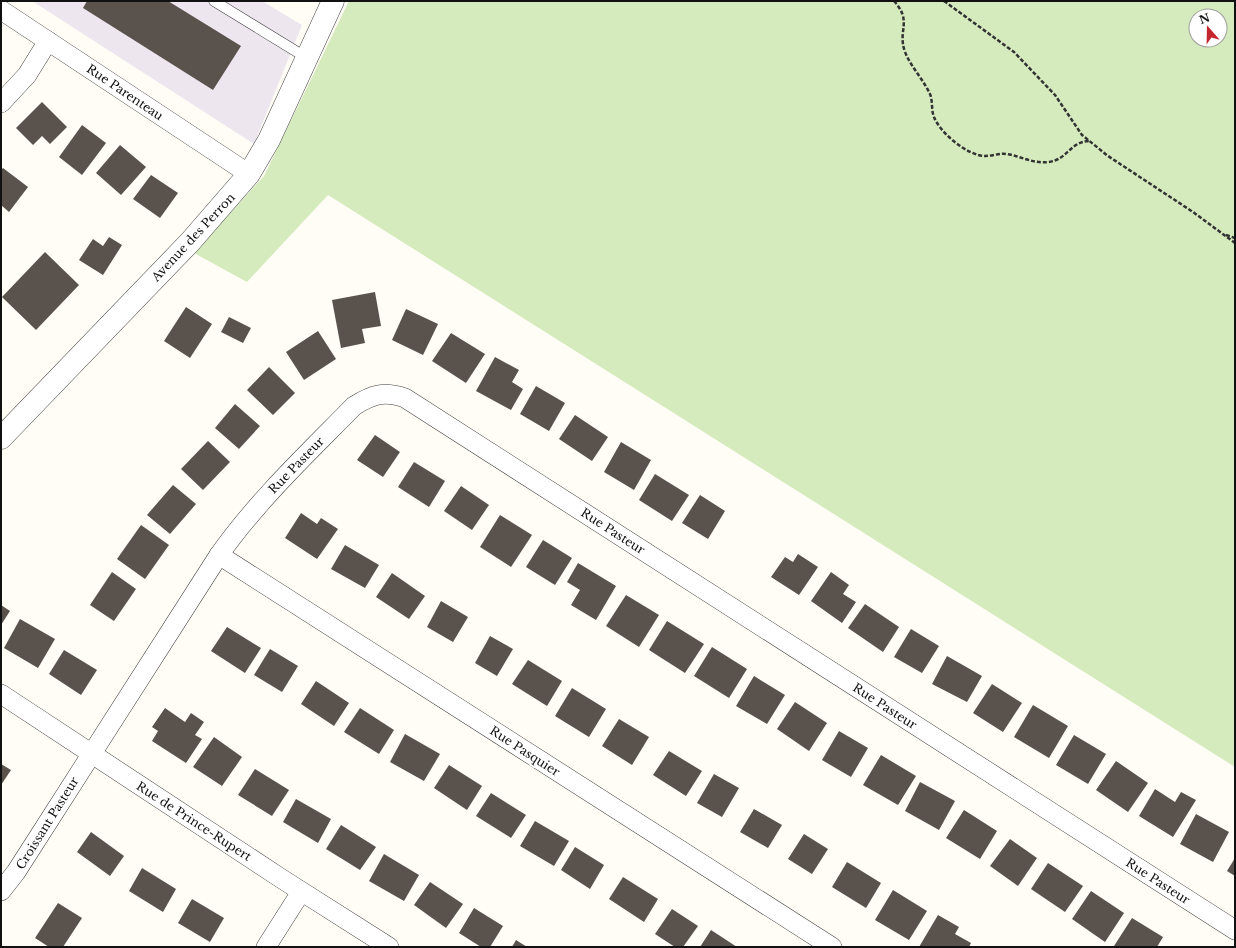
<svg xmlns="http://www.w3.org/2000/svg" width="1236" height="948" font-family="'Libre Baskerville',serif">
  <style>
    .industrial { fill: #eee6ef }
    .green { fill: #d5ebbd; fill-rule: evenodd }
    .building { fill: #5a524d }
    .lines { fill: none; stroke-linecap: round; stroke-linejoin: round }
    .service-casing { stroke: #444; stroke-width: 11 }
    .minor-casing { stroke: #444; stroke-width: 20 }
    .tertiary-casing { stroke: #444; stroke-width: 23 }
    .path { stroke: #333; stroke-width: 2.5; stroke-dasharray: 4 2; stroke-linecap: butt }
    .service { stroke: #fff; stroke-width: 10 }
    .minor { stroke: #fff; stroke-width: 19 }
    .tertiary { stroke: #fff; stroke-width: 22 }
    .labels { text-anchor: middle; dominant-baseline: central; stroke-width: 4; stroke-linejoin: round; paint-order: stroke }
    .street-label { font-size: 12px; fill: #111; stroke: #fff }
  </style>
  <rect width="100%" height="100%" fill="#fffdf5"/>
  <path class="industrial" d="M32 1H262L302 25 254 144Z"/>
  <path class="green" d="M349 1H1235V767L328 195 247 282 194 253 264 176ZM1196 16H1220V40H1196Z"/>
  <g class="building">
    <path d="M87 1H168L241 46 213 90 83 8Z"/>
    <path d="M42 102 67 127 50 144 42 136 33 145 16 128Z"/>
    <path d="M82 125 106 143 82 175 59 157Z"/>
    <path d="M120 145 146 167 121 195 96 173Z"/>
    <path d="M3 168 28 187 9 212 1 205V170Z"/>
    <path d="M151 175 178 193 160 218 133 199Z"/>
    <path d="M109 237 122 245 103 275 79 260 93 239 103 246Z"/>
    <path d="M45 252 79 285 36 330 2 297Z"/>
    <path d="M375 292 381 326 362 329 365 343 341 348 332 300Z"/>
    <path d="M186 307 212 324 190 358 164 341Z"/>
    <path d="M406 309 438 324 423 355 392 340Z"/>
    <path d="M229 317 251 328 243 343 221 332Z"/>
    <path d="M318 331 336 359 304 380 286 352Z"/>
    <path d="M451 333 485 354 466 383 432 361Z"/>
    <path d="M495 357 519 370 512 382 523 389 511 410 476 391Z"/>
    <path d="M269 367 295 393 273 415 247 390Z"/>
    <path d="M536 386 565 403 549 431 520 414Z"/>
    <path d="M235 404 260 426 239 449 215 428Z"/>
    <path d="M575 415 608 437 592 461 559 439Z"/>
    <path d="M375 435 400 452 383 477 357 460Z"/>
    <path d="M208 441 230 462 203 490 181 469Z"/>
    <path d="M621 442 651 460 634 490 604 472Z"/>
    <path d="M414 462 445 481 429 507 398 487Z"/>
    <path d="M655 474 689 495 672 521 639 500Z"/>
    <path d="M173 485 196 504 170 534 147 515Z"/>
    <path d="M461 486 489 505 472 530 444 511Z"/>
    <path d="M700 495 725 511 708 539 682 523Z"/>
    <path d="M301 513 317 524 321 518 338 529 317 559 285 538Z"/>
    <path d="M500 515 532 535 511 567 480 547Z"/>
    <path d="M141 525 169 545 145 579 117 559Z"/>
    <path d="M543 540 572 558 555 585 526 567Z"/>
    <path d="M345 545 379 565 365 588 331 569Z"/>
    <path d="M798 554 818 567 799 595 771 577 785 557 793 562Z"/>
    <path d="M578 563 616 586 596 620 571 605 580 590 567 582Z"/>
    <path d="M112 572 136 589 114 621 90 605Z"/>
    <path d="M831 572 849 585 843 594 856 602 842 623 811 601Z"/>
    <path d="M392 573 425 596 409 619 376 597Z"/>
    <path d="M626 595 659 615 639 647 606 626Z"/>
    <path d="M441 601 468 617 453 642 427 627Z"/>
    <path d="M865 604 899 627 883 652 848 628Z"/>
    <path d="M1 605 10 611 1 625Z"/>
    <path d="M20 619 55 639 38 668 4 648Z"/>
    <path d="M667 621 704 644 685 673 649 650Z"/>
    <path d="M227 627 261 648 245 673 211 651Z"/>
    <path d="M911 629 939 646 922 673 894 657Z"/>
    <path d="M490 636 513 649 497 676 475 663Z"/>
    <path d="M712 647 747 669 729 698 694 676Z"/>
    <path d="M270 649 298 666 282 692 254 675Z"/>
    <path d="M64 650 97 670 81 695 49 674Z"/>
    <path d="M947 656 982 676 967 702 932 684Z"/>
    <path d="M528 660 562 681 547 706 512 684Z"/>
    <path d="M754 676 785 695 767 724 736 706Z"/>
    <path d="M316 681 349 703 334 726 301 704Z"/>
    <path d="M992 684 1022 703 1003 732 973 713Z"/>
    <path d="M572 688 606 709 589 737 555 716Z"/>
    <path d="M795 702 827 723 809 751 777 729Z"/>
    <path d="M1033 705 1068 726 1049 758 1014 737Z"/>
    <path d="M165 708 185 722 191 713 204 722 195 735 202 739 186 763 152 741 158 731 152 727Z"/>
    <path d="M360 708 394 730 379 754 344 732Z"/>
    <path d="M619 719 649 737 632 765 602 746Z"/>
    <path d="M839 731 868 748 851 777 822 760Z"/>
    <path d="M405 734 440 754 424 781 390 762Z"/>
    <path d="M1074 735 1106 754 1088 784 1056 765Z"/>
    <path d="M214 737 242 757 222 786 193 767Z"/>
    <path d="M669 751 702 771 686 796 653 775Z"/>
    <path d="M881 755 916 776 898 805 863 785Z"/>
    <path d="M1116 761 1148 783 1128 812 1096 790Z"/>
    <path d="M1 764 11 770 1 785Z"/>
    <path d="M449 765 482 786 467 810 434 788Z"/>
    <path d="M255 769 289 790 272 816 238 795Z"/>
    <path d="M714 774 739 788 722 817 697 803Z"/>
    <path d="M920 782 955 801 939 830 905 811Z"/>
    <path d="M1155 789 1175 802 1181 792 1196 800 1173 837 1139 816Z"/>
    <path d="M491 793 526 815 511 838 476 816Z"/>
    <path d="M296 799 331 819 318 843 283 822Z"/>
    <path d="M754 809 782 825 768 848 740 832Z"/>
    <path d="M964 810 997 831 980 859 946 838Z"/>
    <path d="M1196 814 1229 832 1213 862 1180 844Z"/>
    <path d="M535 821 569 841 554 866 520 846Z"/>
    <path d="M341 825 376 847 360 870 326 849Z"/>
    <path d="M91 832 124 856 110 876 77 852Z"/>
    <path d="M804 834 828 849 812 874 788 859Z"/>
    <path d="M1010 839 1037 858 1018 886 990 866Z"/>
    <path d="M575 847 604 865 590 889 561 870Z"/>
    <path d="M384 854 419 875 404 901 369 881Z"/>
    <path d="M1235 858V876L1227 871Z"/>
    <path d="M847 862 881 883 866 908 832 887Z"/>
    <path d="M1048 863 1083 886 1065 912 1031 889Z"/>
    <path d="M142 868 176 889 163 912 129 891Z"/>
    <path d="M623 877 658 899 644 922 609 899Z"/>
    <path d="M430 882 463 904 446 928 414 905Z"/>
    <path d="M893 890 927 911 909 940 875 920Z"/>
    <path d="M1091 891 1124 913 1105 942 1072 919Z"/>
    <path d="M192 899 224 918 210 942 178 923Z"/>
    <path d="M58 903 82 918 63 947H49L35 938Z"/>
    <path d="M474 908 503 926 490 947H481L459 933Z"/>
    <path d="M672 909 698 926 683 947H675L655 934Z"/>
    <path d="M938 915 959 927 955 934 971 943 969 947H919Z"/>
    <path d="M1132 918 1163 937 1157 947 1114 946Z"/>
    <path d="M711 930 737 947H700Z"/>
    <path d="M516 940 527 947H512Z"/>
  </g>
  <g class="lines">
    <defs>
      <path id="service" d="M214 1 307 58"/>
      <g id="minor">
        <path d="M1 10 249 174"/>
        <path d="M1 103 27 75 48 41"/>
        <path d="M219 555 832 947"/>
        <path d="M1 694 282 879 389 947"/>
        <path d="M1 891 16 872 219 555C258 500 307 454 354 406 373 394 384 391 405 398L1235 930"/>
        <path d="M266 947 301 892"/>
      </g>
      <path id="tertiary" d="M1 438 190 242 249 174 269 140 333 1"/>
    </defs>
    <use href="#service" class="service-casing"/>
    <use href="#minor" class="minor-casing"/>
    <use href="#tertiary" class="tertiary-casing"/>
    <g class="path">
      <path d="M894 1C913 22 897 30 905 52 911 67 923 79 930 94 933 101 931 110 934 117 940 133 968 156 985 156 992 156 1000 153 1006 154 1021 156 1033 164 1048 162 1068 160 1069 142 1089 141"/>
      <path d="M944 1 1014 52 1055 95 1082 135 1108 156 1193 212 1235 243"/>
      <path d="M1226 235 1235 238"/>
    </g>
    <use href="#service" class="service"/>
    <use href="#minor" class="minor"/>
    <use href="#tertiary" class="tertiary"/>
  </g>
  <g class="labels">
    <g class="street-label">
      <text transform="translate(125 92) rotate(34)">Rue Parenteau</text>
      <text transform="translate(193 237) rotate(-47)">Avenue des Perron</text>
      <text transform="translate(296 465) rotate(-46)">Rue Pasteur</text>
      <text transform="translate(613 531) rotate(33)">Rue Pasteur</text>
      <text transform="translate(885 706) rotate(33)">Rue Pasteur</text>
      <text transform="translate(525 751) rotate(33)">Rue Pasquier</text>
      <text transform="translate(194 821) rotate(33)">Rue de Prince-Rupert</text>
      <text transform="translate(47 823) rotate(-58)">Croissant Pasteur</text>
      <text transform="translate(1158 881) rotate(33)">Rue Pasteur</text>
    </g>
  </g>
  <rect width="1236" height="948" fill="none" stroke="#111111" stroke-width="4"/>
  <g transform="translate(1208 28) rotate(340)"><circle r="19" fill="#ffffff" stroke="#a0a0a0"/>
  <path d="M0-3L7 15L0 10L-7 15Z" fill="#c4262e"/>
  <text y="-6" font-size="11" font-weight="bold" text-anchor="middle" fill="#111111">N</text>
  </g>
</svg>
